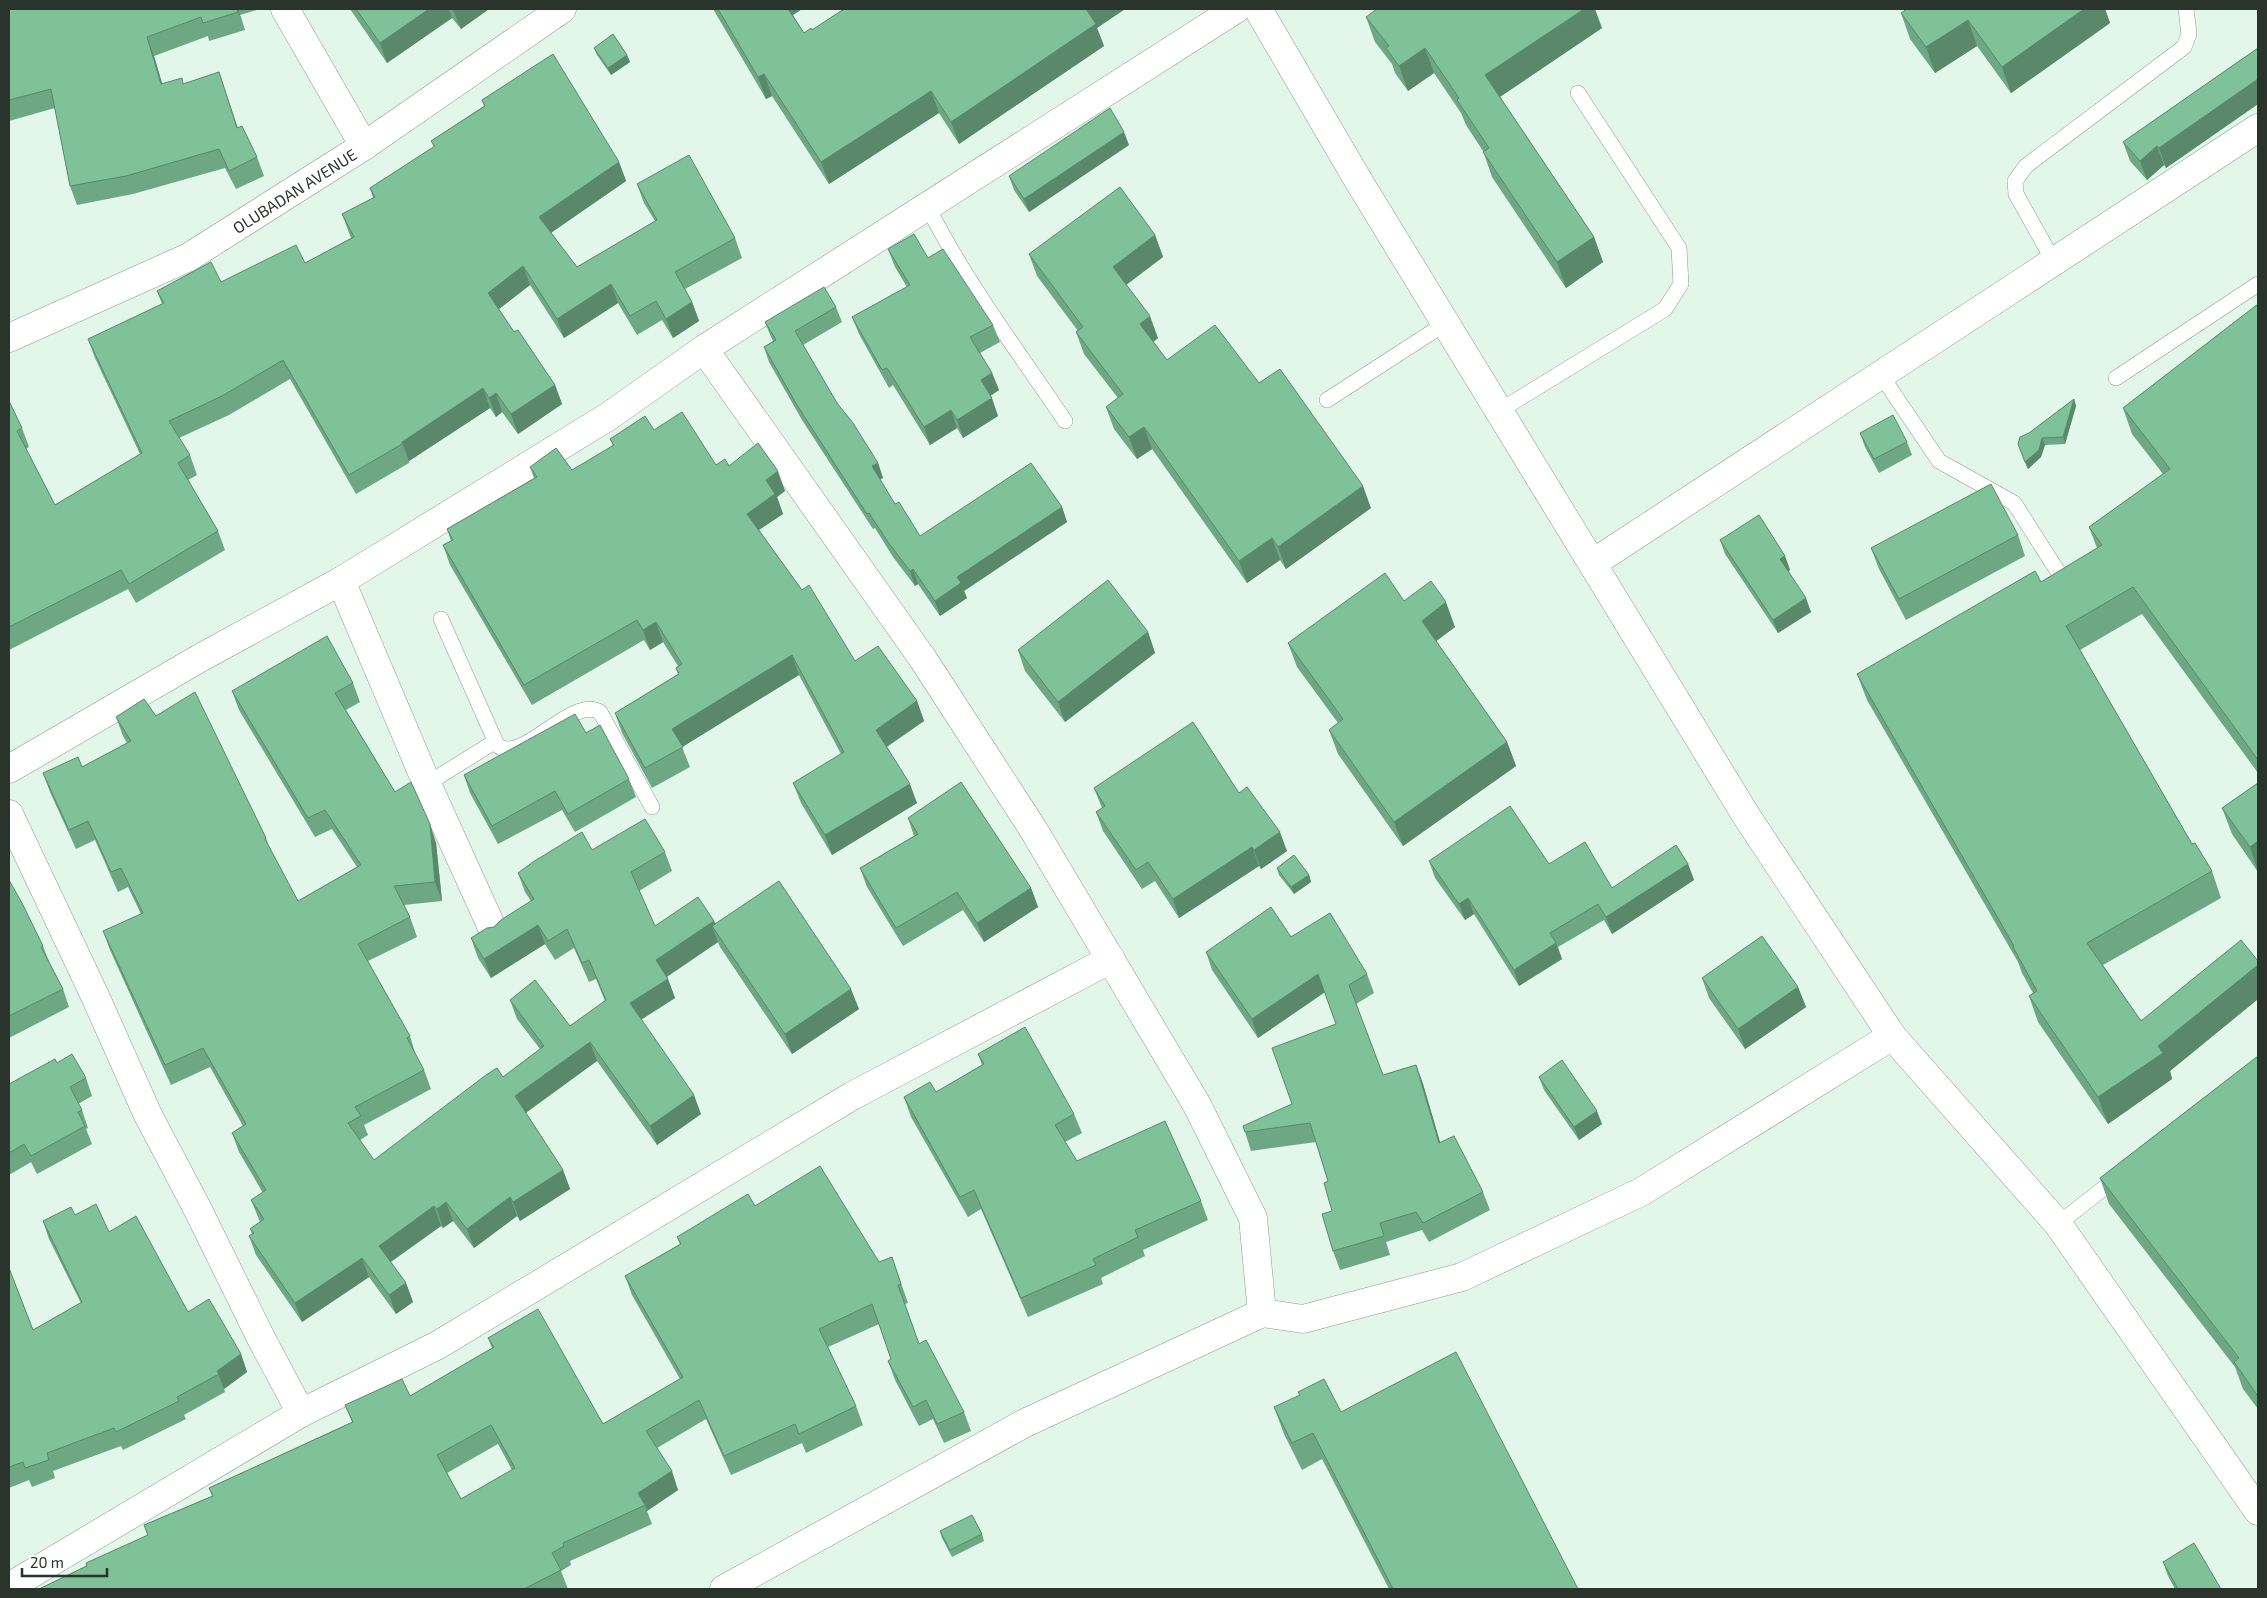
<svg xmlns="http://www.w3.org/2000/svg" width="2267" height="1598" font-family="'Exo 2',sans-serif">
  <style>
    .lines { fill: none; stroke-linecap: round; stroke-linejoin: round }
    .lane-casing { stroke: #8a9d90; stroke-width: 16 }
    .street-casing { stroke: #8a9d90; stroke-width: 29 }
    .secondary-casing { stroke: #8a9d90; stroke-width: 29 }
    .lane { stroke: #fff; stroke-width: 15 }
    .street { stroke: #fff; stroke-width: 28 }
    .secondary { stroke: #fff; stroke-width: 28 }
    .wall { fill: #6da784; fill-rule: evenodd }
    .shaded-wall { fill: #59886b }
    .building { fill: #7fc299; stroke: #59886b; fill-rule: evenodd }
    .labels { text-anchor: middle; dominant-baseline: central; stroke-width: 5; stroke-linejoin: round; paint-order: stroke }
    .street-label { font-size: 16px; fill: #2b332d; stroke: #fefefe }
  </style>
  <rect width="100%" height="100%" fill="#e2f7e9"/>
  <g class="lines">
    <defs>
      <g id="lane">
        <path d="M928 207C966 283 1018 351 1065 421"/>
        <path d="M2054 262 2016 194 2015 181 2026 166 2184 47 2189 34 2186 9"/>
        <path d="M1881 375 1939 461 2014 503 2062 578"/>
        <path d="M2116 378 2258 284"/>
        <path d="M1327 400 1446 323"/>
        <path d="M1499 411 1665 309 1681 284 1679 248 1578 93"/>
        <path d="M441 619 497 745C521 767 572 694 600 712L652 807"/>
        <path d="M427 784 494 742"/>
        <path d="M2058 1224 2118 1177"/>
      </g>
      <g id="street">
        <path d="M285 9 364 146"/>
        <path d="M1258 9 1358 180 1747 817 1892 1036 2058 1224 2258 1511"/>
        <path d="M704 349 923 659 1033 829 1197 1105 1253 1218 1262 1313"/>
        <path d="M1593 563 2258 128"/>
        <path d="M341 581 427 784 494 932"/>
        <path d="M9 769 200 658 341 581 609 416 704 349 1236 9"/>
        <path d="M9 814 95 996 148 1115 196 1206 261 1338 301 1413"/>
        <path d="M9 1587 301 1413 438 1345 852 1096 1111 959"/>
        <path d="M724 1589 1025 1423 1262 1313 1303 1319 1462 1277 1641 1192 1892 1036"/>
      </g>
      <g id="secondary">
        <path id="s1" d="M9 338 189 257 364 146 562 9"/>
      </g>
    </defs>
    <use href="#lane" class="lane-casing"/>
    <use href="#street" class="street-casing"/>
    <use href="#secondary" class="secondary-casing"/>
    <use href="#lane" class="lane"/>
    <use href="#street" class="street"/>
    <use href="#secondary" class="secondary"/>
  </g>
  <g class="wall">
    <path d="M9 9H260L240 15 245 30 209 41 208 36 154 56 162 84H184L219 72 238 128 257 157 264 176 236 189 225 168 133 194 77 205 70 186 55 108 9 121Z"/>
    <path d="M350 9H489L461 29 452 18 387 63Z"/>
    <path d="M713 9H802L793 15 804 33 812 30 844 9H1125L1097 28 1104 46 959 144 939 113 829 184 772 96 766 99Z"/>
    <path d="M1907 9H2105L2110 23 2011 93 1977 46 1935 73 1910 39 1901 13Z"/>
    <path d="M1366 17 1602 28 1500 97 1594 237 1603 262 1566 288 1492 177 1483 151 1466 125 1461 113 1434 73 1408 91 1395 73 1392 64 1375 42Z"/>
    <path d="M594 48 627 55 630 62 611 75 597 55Z"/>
    <path d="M2258 48V104L2166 168 2164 165 2147 180 2130 161 2123 142Z"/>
    <path d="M482 100 619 162 626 181 551 233 577 267 655 221 644 203 637 184 735 238 742 258 685 289 692 302 699 321 673 338 662 320 637 335 618 303 564 338 530 285 499 309 514 332 555 385 562 404 518 434 502 412 496 417 490 408 409 461V463L356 494 290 379 229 415 179 438 190 455 197 475 188 480 218 531 225 550 136 603 128 589 9 650V401L22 428 29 447 26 449 55 505 140 454 95 358 88 339 162 304 157 291 221 282 305 263 351 238 342 214 373 198 370 188 434 147 431 141 484 106Z"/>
    <path d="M1129 145 1029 212 1014 190 1009 176Z"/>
    <path d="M1155 235 1163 257 1126 284 1158 338 1153 342 1167 360 1259 383 1371 508 1286 569 1280 560 1247 583 1152 449 1137 459 1114 429 1106 407 1118 398 1084 354 1076 332 1078 331 1037 276 1029 254Z"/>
    <path d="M888 249 928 258 993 325 1000 342 980 353 992 373 999 390 990 396 998 416 963 438 957 428 930 445 893 385 889 388 859 334 852 317 907 287 895 267Z"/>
    <path d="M2258 304V773L2142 614 2080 650 2192 844 2212 871 2221 898 2103 965 2141 1021 2258 961V999L2170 1071 2172 1079 2108 1124 2038 1022 2029 996 2033 993 2022 973 2018 962 1867 700 1857 674 2041 582 2097 548 2089 527 2163 474 2132 434 2123 408Z"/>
    <path d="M836 307 842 322 803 345 837 403 878 463 883 478 880 479 895 504 920 536 1062 507 1067 522 964 591 967 598 940 616 918 584 915 586 893 557 875 528 873 529 802 420 769 362 764 347 773 341 771 337 765 322Z"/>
    <path d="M2074 399 2076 406 2065 444 2045 445 2041 457 2028 469 2018 444 2029 433Z"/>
    <path d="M654 430 716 465 729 466 785 491 777 497 783 514 759 530 802 590 855 661 917 701 924 721 887 747 917 803 832 855 801 803 793 783 841 754 799 675 682 747 690 767 652 788 622 733 615 713 678 674 676 668 678 666 663 642 650 650 644 640 532 705 450 565 443 545 451 541 447 529 534 478 530 467 572 470 613 446 610 439Z"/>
    <path d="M1860 433 1907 442 1912 455 1879 473 1865 447Z"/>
    <path d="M2018 535 2025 556 1906 620 1879 569 1871 548Z"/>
    <path d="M1720 540 1785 556 1790 570 1788 571 1811 612 1778 633 1725 554Z"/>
    <path d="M1404 601 1455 627 1436 641 1507 742 1516 766 1403 846 1338 754 1329 730 1338 723 1297 667 1288 643Z"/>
    <path d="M1148 632 1155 653 1065 722 1025 671 1018 650Z"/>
    <path d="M353 683 360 702 346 710 395 792 436 843 442 901 404 905 410 917 417 937 368 961 410 1036 416 1056 424 1070 431 1089 364 1125 368 1135 360 1140 374 1160 503 1077 540 1049 517 1019 510 1000 570 1026 605 1001 596 979 589 982 574 948 555 960 545 944 491 978 478 958 471 938 494 927 531 901 525 892 518 873 592 850 665 852 672 871 639 891 655 926 714 921 716 924 859 1009 792 1054 720 947 718 942 667 977 675 998 641 1020 701 1114 657 1145 597 1061 526 1113 563 1170 570 1189 520 1221 517 1216 474 1248 453 1221 443 1228 441 1226 391 1262 406 1283 413 1302 396 1314 369 1277 302 1322 256 1255 249 1236 252 1234 250 1229 260 1222 251 1200 263 1193 239 1152 232 1133 243 1126 210 1067 171 1085 110 950 103 931 141 914 128 887 118 892 95 840 76 849 50 792 43 773 82 767 127 743 123 736 116 717 156 716 266 838 270 849 298 901 357 867 332 829 315 837 239 710 232 691Z"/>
    <path d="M586 733 629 779 636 797 575 832 562 810 498 844 470 793 464 775Z"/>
    <path d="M2258 783V872L2232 834 2222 808Z"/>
    <path d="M1094 788 1239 793 1287 851 1261 869 1259 866 1179 918 1155 881 1142 889 1103 831 1096 812 1102 808Z"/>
    <path d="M908 818 1031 888 1038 907 984 942 963 910 903 946 867 887 860 868 914 836Z"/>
    <path d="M1429 861 1549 864 1612 888 1688 864 1694 880 1612 934 1604 920 1558 947 1562 959 1519 986 1474 914 1465 920 1435 878Z"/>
    <path d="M1277 868 1309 875 1311 882 1294 894 1279 875Z"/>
    <path d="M9 880 43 946 50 964 63 989 69 1007 9 1038Z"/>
    <path d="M1291 937 1367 974 1374 993 1356 1004 1383 1075 1416 1065 1423 1084 1440 1143 1483 1192 1490 1210 1429 1242 1422 1230 1386 1242 1390 1255 1340 1270 1333 1251 1332 1211 1328 1181 1316 1142 1251 1151 1245 1132 1292 1104 1336 1024 1325 992 1258 1038 1212 970 1206 952Z"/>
    <path d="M1702 978 1798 987 1806 1007 1745 1049 1709 998Z"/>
    <path d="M978 1054 1074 1114 1082 1133 1065 1142 1077 1161 1201 1201 1208 1220 1143 1250 1145 1256 1101 1278 1103 1284 1028 1317 981 1209 968 1217 911 1117 904 1097 936 1092 982 1065Z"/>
    <path d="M2258 1056V1409L2243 1389 2235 1367 2109 1204 2100 1178Z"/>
    <path d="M57 1063 86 1078 92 1096 78 1104 82 1110 88 1128 86 1129 92 1144 37 1174 31 1162 9 1175V1084Z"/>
    <path d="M1539 1077 1602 1124 1579 1140 1544 1090Z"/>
    <path d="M755 1206 879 1262 892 1257 908 1303 905 1304 919 1344 964 1412 971 1431 944 1443 933 1419 919 1426 895 1380 888 1361 891 1359 879 1324 828 1347 856 1406 863 1425 806 1453 802 1443 731 1475 706 1419 657 1448 678 1490 647 1511 652 1524 570 1561 571 1565 561 1571 568 1589H39L148 1535 144 1525 212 1496 209 1488 352 1422 345 1405 410 1396 492 1348 488 1338 603 1424 680 1379 632 1295 625 1276 680 1244 677 1237ZM498 1444 512 1470 461 1499 447 1473Z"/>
    <path d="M75 1215 109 1232 188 1312 241 1354 247 1372 224 1389 225 1392 184 1415 186 1419 123 1450 121 1446 53 1471 55 1478 32 1487 29 1480 9 1488V1268L33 1330 81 1303 49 1239 43 1221Z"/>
    <path d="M1274 1407 1341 1412 1578 1589H1389L1322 1459 1302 1470 1284 1434Z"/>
    <path d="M940 1531 982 1534 984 1541 952 1557 942 1538Z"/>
    <path d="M2163 1562 2221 1589H2175L2168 1576Z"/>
  </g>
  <g class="shaded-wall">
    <path d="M237 9H238L245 30Z"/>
    <path d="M429 9H449L452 18 387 63 380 43Z"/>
    <path d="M454 9H489L461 29 453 10Z"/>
    <path d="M785 9H802L788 18Z"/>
    <path d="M1085 9H1125L1097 28 1104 46 959 144 951 122Z"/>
    <path d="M1584 9H1595L1602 28 1495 100 1485 75Z"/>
    <path d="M2084 9H2105L2110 23 2011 93 2002 67Z"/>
    <path d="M1968 20 1977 46 1935 73 1926 47Z"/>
    <path d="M147 37 154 56 168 103 161 84Z"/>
    <path d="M1425 48 1434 73 1408 91 1399 66Z"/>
    <path d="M627 55 630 62 611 75 608 68Z"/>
    <path d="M764 74 772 96 766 99 758 77Z"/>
    <path d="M2258 79V104L2166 168 2159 148Z"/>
    <path d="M931 91 939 113 829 184 821 162Z"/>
    <path d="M1124 132 1129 145 1029 212 1024 199Z"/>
    <path d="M2157 146 2164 165 2147 180 2140 161Z"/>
    <path d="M619 162 626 181 546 236 539 217Z"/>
    <path d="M1155 235 1163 257 1121 289 1113 267Z"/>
    <path d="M1594 237 1603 262 1566 288 1557 262Z"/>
    <path d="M523 266 530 285 495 312 488 293Z"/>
    <path d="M611 284 618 303 564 338 557 319Z"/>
    <path d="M692 302 699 321 673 338 666 319Z"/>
    <path d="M1150 316 1158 338 1148 346 1140 324Z"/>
    <path d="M992 373 999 390 987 398 981 380Z"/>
    <path d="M555 385 562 404 518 434 511 414Z"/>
    <path d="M483 388 490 408 409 461 402 442Z"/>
    <path d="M496 393 502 412 496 417 489 398Z"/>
    <path d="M992 398 998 416 963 438 957 420Z"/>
    <path d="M2074 399 2076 406 2065 444 2063 437Z"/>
    <path d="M951 410 957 428 930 445 924 427Z"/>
    <path d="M1144 427 1152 449 1137 459 1129 437Z"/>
    <path d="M2042 438 2045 445 2041 457 2028 469 2025 462Z"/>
    <path d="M878 463 883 478 877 481 872 466Z"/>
    <path d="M778 471 785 491 777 497 783 514 754 533 747 514 766 480Z"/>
    <path d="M1363 486 1371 508 1286 569 1278 547Z"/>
    <path d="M1062 507 1067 522 964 591 967 598 940 616 935 601 957 577Z"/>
    <path d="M1272 538 1280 560 1247 583 1239 561Z"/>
    <path d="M1785 556 1790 570 1785 573 1780 559Z"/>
    <path d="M913 569 918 584 915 586 910 571Z"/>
    <path d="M1806 598 1811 612 1778 633 1773 620Z"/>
    <path d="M1446 602 1455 627 1431 645 1422 621Z"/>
    <path d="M656 622 663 642 650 650 643 630Z"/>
    <path d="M1148 632 1155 653 1065 722 1058 702Z"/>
    <path d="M792 655 799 675 679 749 672 729Z"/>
    <path d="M917 701 924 721 883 749 876 730Z"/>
    <path d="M1507 742 1516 766 1403 846 1394 822Z"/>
    <path d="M910 784 917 803 832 855 825 835Z"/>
    <path d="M430 824 436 843 442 901 435 882Z"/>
    <path d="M1280 832 1287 851 1261 869 1254 850Z"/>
    <path d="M2258 841V871L2250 847Z"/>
    <path d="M1252 847 1259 866 1179 918 1173 899Z"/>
    <path d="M1688 864 1694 880 1612 934 1606 917Z"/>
    <path d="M1309 875 1311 882 1294 894 1291 887Z"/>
    <path d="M1031 888 1038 907 984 942 977 923Z"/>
    <path d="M1468 898 1474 914 1465 920 1459 904Z"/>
    <path d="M714 921 721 940 712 926 718 942 663 979 656 960Z"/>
    <path d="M538 925 545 944 491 978 484 959Z"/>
    <path d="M1556 943 1562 959 1519 986 1514 970Z"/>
    <path d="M2258 965V999L2170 1071 2172 1079 2108 1124 2098 1097 2158 1046Z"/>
    <path d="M1318 974 1325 992 1258 1038 1252 1019Z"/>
    <path d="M668 979 675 998 637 1022 630 1003Z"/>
    <path d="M1798 987 1806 1007 1745 1049 1738 1029Z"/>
    <path d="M851 989 859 1009 792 1054 785 1034Z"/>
    <path d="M590 1042 597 1061 522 1115 515 1096Z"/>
    <path d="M1416 1065 1423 1084 1446 1162 1439 1143Z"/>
    <path d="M694 1095 701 1114 657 1145 650 1126Z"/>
    <path d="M1597 1111 1602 1124 1579 1140 1574 1127Z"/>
    <path d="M563 1170 570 1189 520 1221 513 1202Z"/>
    <path d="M510 1197 517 1216 474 1248 467 1229Z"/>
    <path d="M446 1202 453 1221 443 1228 437 1209Z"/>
    <path d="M434 1206 441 1226 386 1265 379 1246Z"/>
    <path d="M362 1258 369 1277 302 1322 295 1303Z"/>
    <path d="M406 1283 413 1302 396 1314 389 1295Z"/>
    <path d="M241 1354 247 1372 224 1389 217 1371Z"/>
    <path d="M672 1471 678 1490 647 1511 645 1505 638 1493Z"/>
  </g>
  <g class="building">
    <path d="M9 9H237L238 12 203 23 201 17 147 37 161 84 182 78 183 84 219 72 237 128 242 126 257 157 229 171 219 149 126 176 70 186 51 89 9 100Z"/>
    <path d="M356 9H429L380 43Z"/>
    <path d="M718 9H788L804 33 811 28 812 30 844 9H1086L1096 24 951 122 931 91 821 162 764 74 758 77Z"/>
    <path d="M1377 9H1584L1485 75 1594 237 1557 262 1483 152 1489 148 1457 100 1459 98 1425 48 1399 66 1386 48 1389 46 1366 17Z"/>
    <path d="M1907 9H2084L2002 67 1968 20 1926 47 1901 13Z"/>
    <path d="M613 34 627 55 608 68 594 48Z"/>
    <path d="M2258 48V79L2159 148 2157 146 2140 161 2123 142Z"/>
    <path d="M553 54 619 162 539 217 577 267 657 220 637 184 689 155 735 238 675 272 692 302 666 319 656 301 630 316 611 284 557 319 523 266 488 293 514 332 518 330 555 385 511 414 496 393 489 398 483 388 402 442V444L349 475 283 360 222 396 169 421 190 455 178 463 218 531 129 584 121 570 9 627V401L22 428 17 431 55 505 142 453 88 339 164 303 157 291 211 262 221 282 296 245 305 263 354 237 342 214 375 197 370 188 435 146 431 141 485 106 482 100Z"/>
    <path d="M1110 108 1124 132 1024 199 1009 176Z"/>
    <path d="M1120 187 1155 235 1113 267 1150 316 1140 324 1167 360 1215 325 1259 383 1280 369 1363 486 1278 547 1272 538 1239 561 1144 427 1129 437 1106 407 1123 394 1076 332 1083 327 1029 254Z"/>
    <path d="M914 234 928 258 943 249 993 325 970 337 992 373 981 380 992 398 957 420 951 410 924 427 887 368 882 370 852 317 910 285 888 249Z"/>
    <path d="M824 287 836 307 795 331 837 403 853 423 878 463 872 466 895 504 899 502 920 536 1031 463 1062 507 957 577 961 583 935 601 913 569 910 571 888 542 869 513 867 514 797 405 764 347 776 340 765 322Z"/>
    <path d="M2258 304V760L2133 587 2066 626 2192 844 2195 843 2212 871 2087 943 2141 1021 2241 940 2258 961V965L2158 1046 2163 1053 2098 1097 2029 996 2037 991 2013 947 2014 946 1857 674 2035 571 2041 582 2102 545 2089 527 2170 469 2123 408Z"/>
    <path d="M2074 399 2063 437 2042 438 2039 450 2025 462 2018 444 2020 437 2029 433Z"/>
    <path d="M682 412 716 465 725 459 729 466 758 443 778 471 766 480 775 494 747 514 802 590 809 585 855 661 878 646 917 701 876 730 910 784 825 835 793 783 844 752 792 655 672 729 683 747 645 768 615 713 679 674 676 668 682 664 656 622 643 630 637 620 524 685 443 545 453 540 447 529 537 477 530 467 556 448 572 470 614 445 610 439 645 416 654 430Z"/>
    <path d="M1893 415 1907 442 1874 459 1860 433Z"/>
    <path d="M1991 484 2018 535 1899 599 1871 548Z"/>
    <path d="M1759 515 1785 556 1780 559 1806 598 1773 620 1720 540Z"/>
    <path d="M1385 573 1404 601 1431 581 1446 602 1422 621 1507 742 1394 822 1329 730 1343 719 1288 643Z"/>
    <path d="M1108 580 1148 632 1058 702 1018 650Z"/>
    <path d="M327 636 353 683 335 693 395 792 411 782 430 824 435 882 394 886 410 917 358 944 410 1036 407 1038 424 1070 355 1107 361 1116 348 1123 374 1160 486 1075 497 1068 503 1077 544 1046 510 1000 535 980 570 1026 606 1000 589 960 582 963 567 929 548 941 538 925 484 959 471 938 487 928 494 927 501 920 534 899 518 873 533 862 582 832 592 850 645 819 665 852 631 872 655 926 698 897 714 921 656 960 668 979 630 1003 694 1095 650 1126 590 1042 515 1096 563 1170 513 1202 510 1197 467 1229 446 1202 437 1209 434 1206 379 1246 406 1283 389 1295 362 1258 295 1303 249 1236 254 1233 250 1229 264 1219 251 1200 266 1190 232 1133 246 1124 203 1048 165 1065 103 931 143 913 121 868 111 872 88 821 69 830 43 773 78 757 82 767 131 741 116 717 144 699 156 716 195 692 266 838 265 839 298 901 361 865 325 810 308 818 232 691Z"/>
    <path d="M575 714 586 733 600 725 629 779 568 814 555 791 492 826 464 775Z"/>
    <path d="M1193 722 1239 793 1247 787 1280 832 1254 850 1252 847 1173 899 1148 862 1136 870 1096 812 1105 806 1094 788Z"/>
    <path d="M961 782 1031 888 977 923 957 892 896 928 860 868 918 834 908 818Z"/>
    <path d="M2258 783V841L2250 847 2222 808Z"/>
    <path d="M1510 806 1549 864 1585 842 1612 888 1676 845 1688 864 1606 917 1598 904 1550 933 1556 943 1514 970 1468 898 1459 904 1429 861Z"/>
    <path d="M1294 855 1309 875 1291 887 1277 868Z"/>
    <path d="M9 880 22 903 43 946 41 947 63 989 9 1016Z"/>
    <path d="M779 881 851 989 785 1034 712 926Z"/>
    <path d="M1271 907 1291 937 1330 913 1367 974 1349 985 1383 1075 1416 1065 1439 1143 1454 1136 1483 1192 1423 1223 1416 1212 1380 1223 1384 1236 1333 1251 1322 1214 1332 1211 1324 1183 1328 1181 1310 1123 1245 1132 1243 1126 1292 1104 1272 1048 1336 1024 1318 974 1252 1019 1206 952Z"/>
    <path d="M1762 936 1798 987 1738 1029 1702 978Z"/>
    <path d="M1025 1027 1074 1114 1055 1125 1077 1161 1165 1121 1201 1201 1135 1230 1138 1237 1093 1259 1096 1265 1021 1298 974 1190 960 1197 904 1097 930 1082 936 1092 984 1064 978 1054Z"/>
    <path d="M72 1054 86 1078 70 1087 82 1110 78 1112 85 1126 31 1156 24 1144 9 1153V1084L55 1059 57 1063Z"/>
    <path d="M2258 1056V1396L2234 1362 2239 1358 2100 1178Z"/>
    <path d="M1562 1060 1597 1111 1574 1127 1539 1077Z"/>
    <path d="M820 1166 879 1262 892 1257 901 1284 898 1285 919 1344 926 1340 964 1412 937 1424 926 1400 913 1407 888 1361 891 1359 872 1304 819 1329 856 1406 799 1434 795 1424 724 1456 699 1400 646 1431 672 1471 638 1493 645 1505 563 1543 564 1546 552 1553 561 1570 524 1589H39L87 1566 86 1563 148 1535 144 1525 213 1496 209 1488 353 1422 345 1405 402 1379 410 1396 494 1347 488 1338 538 1309 603 1424 683 1377 625 1276 681 1244 677 1237 748 1194 755 1206ZM491 1425 515 1468 461 1499 437 1455Z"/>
    <path d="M96 1204 109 1232 136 1216 188 1312 209 1299 241 1354 217 1371 219 1374 177 1397 179 1401 116 1432 114 1428 47 1453 49 1460 25 1468 23 1462 9 1467V1268L33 1330 82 1302 43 1221 71 1207 75 1215Z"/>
    <path d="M1456 1352 1578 1589H1393L1313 1433 1292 1443 1274 1407 1300 1395 1298 1392 1324 1379 1341 1412Z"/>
    <path d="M972 1515 982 1534 950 1550 940 1531Z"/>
    <path d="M2194 1543 2221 1589H2178L2163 1562Z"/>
  </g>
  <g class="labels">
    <g class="street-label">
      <text stroke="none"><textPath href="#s1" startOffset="322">OLUBADAN AVENUE</textPath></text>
    </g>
  </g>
  <rect width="2267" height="1598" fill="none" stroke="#2b332d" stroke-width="20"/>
  <path d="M22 1568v8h85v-8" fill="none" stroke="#2b332d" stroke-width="2.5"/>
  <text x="30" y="1568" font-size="15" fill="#2b332d" stroke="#fefefe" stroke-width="4" paint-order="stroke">20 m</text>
</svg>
